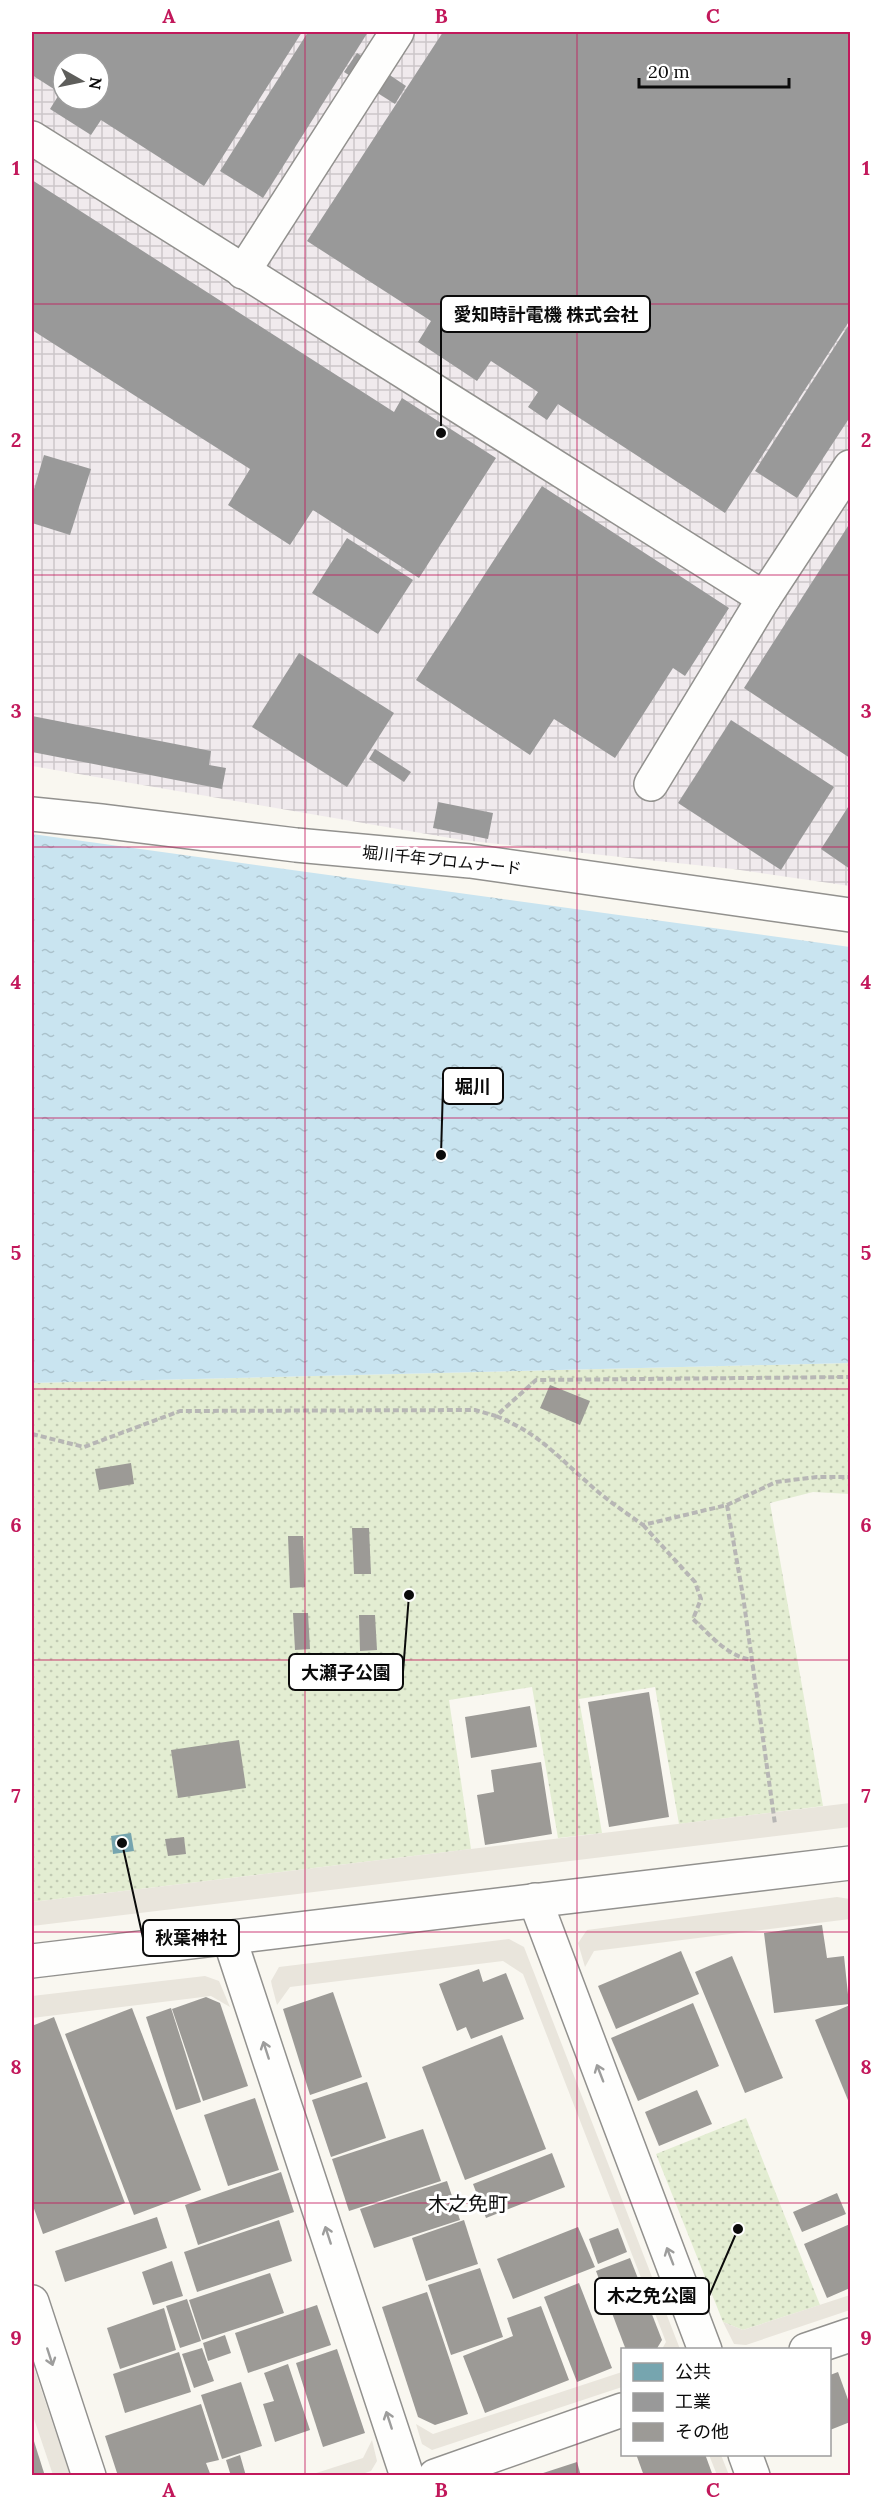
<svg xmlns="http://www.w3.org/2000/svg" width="882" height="2507" font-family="Lora,'Noto Sans JP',serif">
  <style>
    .industrial { fill: url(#industrial-grid); fill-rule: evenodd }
    .park { fill: url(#park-dots) }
    .plaza { fill: #e9e5dc }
    .water { fill: url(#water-ripples) }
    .public { fill: #76a5af }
    .industry { fill: #999; fill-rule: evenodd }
    .building { fill: #9c9a96 }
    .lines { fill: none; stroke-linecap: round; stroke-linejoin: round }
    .minor-casing { stroke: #92918e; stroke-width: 36 }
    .path { stroke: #b7b6b5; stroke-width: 4; stroke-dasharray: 6 3; stroke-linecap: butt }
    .minor { stroke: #fefefd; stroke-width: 33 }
    .oneway { stroke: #9d9d9c }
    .grid { fill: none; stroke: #c2185b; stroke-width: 1.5; stroke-opacity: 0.55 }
    .labels { text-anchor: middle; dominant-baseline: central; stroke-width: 6; stroke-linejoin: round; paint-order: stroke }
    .street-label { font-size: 16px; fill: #0b0b0b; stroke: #fff }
    .quarter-label { font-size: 20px; fill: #0b0b0b; stroke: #fff }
    .leader { fill: none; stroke: #0b0b0b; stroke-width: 2 }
    .callout-dot { fill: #0b0b0b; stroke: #fff; stroke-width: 2 }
    .callout { fill: #fff; stroke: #0b0b0b; stroke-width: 2 }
    .callout-label { font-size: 18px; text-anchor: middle; font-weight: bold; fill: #0b0b0b }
    .neatline { fill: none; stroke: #c2185b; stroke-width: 2 }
    .grid-label { font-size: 20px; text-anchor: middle; font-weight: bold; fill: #c2185b }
  </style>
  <defs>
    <pattern id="industrial-grid" width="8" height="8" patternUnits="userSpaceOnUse" patternTransform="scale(1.5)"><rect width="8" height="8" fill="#f0eaed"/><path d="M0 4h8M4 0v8" fill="none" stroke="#ccc7ca"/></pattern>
    <pattern id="park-dots" width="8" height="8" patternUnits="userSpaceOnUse" patternTransform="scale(1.5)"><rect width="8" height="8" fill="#e3edd2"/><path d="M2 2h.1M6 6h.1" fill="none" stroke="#c1cab3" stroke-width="1.8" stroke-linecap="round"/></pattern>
    <pattern id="water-ripples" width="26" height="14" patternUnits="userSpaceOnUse" patternTransform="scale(1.5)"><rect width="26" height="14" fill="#c9e4f0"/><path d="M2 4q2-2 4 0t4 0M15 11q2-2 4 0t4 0" fill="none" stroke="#abc2cc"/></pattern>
  </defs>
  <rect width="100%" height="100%" fill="#f9f7f0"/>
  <path class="industrial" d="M32 32H850V886L733 869 462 840 32 766ZM63 63H99V99H63Z"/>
  <g class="park">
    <path d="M850 1363V1494L813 1492 770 1503 823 1806 679 1824 655 1687 579 1699 602 1833 558 1838 532 1687 449 1700 471 1849 32 1902V1383Z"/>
    <path d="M746 2118 820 2305 743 2330 723 2322 656 2154Z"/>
  </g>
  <g class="plaza">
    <path d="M850 1803V1827L32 1926V1902Z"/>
    <path d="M837 1897 850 1899V1919L594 1951 585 1967 578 1943 587 1930Z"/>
    <path d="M509 1939 524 1947 680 2349H662L666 2342 523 1974 503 1961 290 1987 277 2005 272 1986 271 1981 279 1967Z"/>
    <path d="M205 1976 219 1981 230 2007 211 1996 32 2018V1996Z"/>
    <path d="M850 2295V2310L746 2345 734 2344 723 2322 743 2330Z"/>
    <path d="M32 2362 70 2475H53L32 2413Z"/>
    <path d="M622 2372V2387L432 2450 422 2444 416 2424 433 2434Z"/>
    <path d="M372 2440 377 2461 371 2471 359 2475H310L363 2458Z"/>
    <path d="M709 2455H721L729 2475H717Z"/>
  </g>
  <path class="water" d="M32 834 850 947V1363L32 1383Z"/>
  <path class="public" d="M131 1833 134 1851 113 1854 111 1836Z"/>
  <g class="industry">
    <path d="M32 32H302L204 186 101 120 91 135 50 109 60 93 32 75ZM63 63H99V99H63Z"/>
    <path d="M308 32H368L263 198 220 171Z"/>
    <path d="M443 32H850V320L725 513 558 404 547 420 528 407 538 392 491 361 477 381 418 342 431 321 307 241Z"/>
    <path d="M357 53 406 86 395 104 344 72Z"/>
    <path d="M32 180 394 412 402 398 496 458 419 578 313 510 290 545 228 505 250 469 32 330Z"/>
    <path d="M850 323V417L797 498 755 471Z"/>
    <path d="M44 455 91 469 70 535 32 523V496Z"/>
    <path d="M542 486 729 608 685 676 673 668 615 758 554 719 530 755 416 680Z"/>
    <path d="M850 523V758L744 688Z"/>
    <path d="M347 538 413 580 378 634 312 593Z"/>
    <path d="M299 653 394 713 347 787 252 727Z"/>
    <path d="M32 716 211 751 209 765 226 768 222 789 32 752Z"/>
    <path d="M731 720 834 787 781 870 678 803Z"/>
    <path d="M375 749 411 772 404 782 369 759Z"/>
    <path d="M438 802 493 813 488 839 433 828Z"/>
    <path d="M850 804V869L821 849Z"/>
  </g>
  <g class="building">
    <path d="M550 1385 590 1401 580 1425 540 1408Z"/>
    <path d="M131 1463 134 1484 99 1490 95 1469Z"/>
    <path d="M352 1528H369L371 1574H354Z"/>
    <path d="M288 1536H303L305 1587 290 1588Z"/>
    <path d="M293 1613H308L310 1649 295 1650Z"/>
    <path d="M359 1615H375L377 1650 360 1651Z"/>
    <path d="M649 1692 669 1817 609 1827 588 1702Z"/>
    <path d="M530 1706 537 1747 471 1758 465 1717Z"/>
    <path d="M239 1740 246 1788 178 1798 171 1750Z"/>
    <path d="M541 1762 552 1834 485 1845 477 1795 494 1792 491 1770Z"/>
    <path d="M184 1837 186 1854 168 1856 165 1839Z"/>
    <path d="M822 1925 827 1958 844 1956 849 2004 774 2013 764 1933Z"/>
    <path d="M681 1951 699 1994 616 2029 598 1986Z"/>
    <path d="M732 1956 783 2078 745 2093 695 1972Z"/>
    <path d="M479 1969 483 1982 506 1973 524 2019 471 2039 466 2027 457 2031 439 1984Z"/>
    <path d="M333 1992 362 2077 310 2095 283 2009Z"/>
    <path d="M206 1997 220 2003 248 2086 203 2101 172 2009Z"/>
    <path d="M693 2003 719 2066 638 2101 611 2038Z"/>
    <path d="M850 2005V2105L815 2020Z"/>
    <path d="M132 2008 201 2190 134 2215 65 2034Z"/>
    <path d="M171 2008 201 2102 176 2110 146 2017Z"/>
    <path d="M54 2017 125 2203 43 2234 32 2203V2026Z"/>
    <path d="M502 2035 546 2149 465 2180 422 2067Z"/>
    <path d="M367 2082 386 2138 331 2157 312 2100Z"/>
    <path d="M697 2090 712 2124 659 2146 645 2112Z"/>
    <path d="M255 2098 279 2170 228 2186 204 2115Z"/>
    <path d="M423 2129 441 2181 349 2211 332 2159Z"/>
    <path d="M552 2153 565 2187 486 2218 473 2184Z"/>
    <path d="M281 2172 294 2212 198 2245 185 2205Z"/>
    <path d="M447 2181 460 2220 374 2248 360 2209Z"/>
    <path d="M837 2193 846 2214 802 2232 793 2212Z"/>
    <path d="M157 2217 167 2248 65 2282 55 2251Z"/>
    <path d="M279 2220 292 2261 197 2292 184 2252Z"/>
    <path d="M464 2220 478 2264 426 2281 412 2238Z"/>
    <path d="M850 2224V2288L827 2298 804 2244Z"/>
    <path d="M578 2227 595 2267 513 2299 497 2259Z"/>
    <path d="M618 2228 627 2252 598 2264 589 2239Z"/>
    <path d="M630 2258 662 2340 656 2350H626L596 2271Z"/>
    <path d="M172 2261 183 2296 153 2305 142 2272Z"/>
    <path d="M480 2268 503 2337 451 2355 428 2285Z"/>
    <path d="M270 2273 284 2313 202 2340 189 2300Z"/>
    <path d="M579 2283 612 2368 577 2382 544 2297Z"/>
    <path d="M427 2292 468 2414 435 2425 418 2417 382 2307Z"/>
    <path d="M187 2299 201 2341 180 2348 166 2306Z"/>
    <path d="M317 2305 331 2345 248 2373 235 2333Z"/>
    <path d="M541 2306 569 2380 485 2413 463 2356 513 2336 507 2318Z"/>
    <path d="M164 2308 176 2350 120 2369 107 2328Z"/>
    <path d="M225 2335 231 2353 208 2361 203 2343Z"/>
    <path d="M202 2348 214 2381 194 2388 182 2354Z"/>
    <path d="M337 2349 365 2433 323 2447 296 2363Z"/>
    <path d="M179 2352 191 2392 125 2413 113 2374Z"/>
    <path d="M288 2364 310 2430 275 2442 263 2404 274 2401 264 2373Z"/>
    <path d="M838 2372 850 2405V2422L830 2430V2375Z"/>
    <path d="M241 2382 262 2446 222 2459 201 2395Z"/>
    <path d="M201 2404 219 2460 206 2463 211 2476H118L105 2436Z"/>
    <path d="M32 2435 45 2476H32Z"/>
    <path d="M636 2454H705L713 2476H644Z"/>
    <path d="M240 2455 246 2476H231L226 2460Z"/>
    <path d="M577 2462 581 2476H537V2475Z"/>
  </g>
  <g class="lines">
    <defs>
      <g id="minor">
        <path d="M32 138 764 598"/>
        <path d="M243 272 397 32"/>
        <path d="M651 784 764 598 850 467"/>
        <path d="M32 814 101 821 296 845 470 861 850 915"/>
        <path d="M535 1900 705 2350"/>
        <path d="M229 1937 407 2476"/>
        <path d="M32 1961 850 1863"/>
        <path d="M32 2302 89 2476"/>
        <path d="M806 2350 850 2335"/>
        <path d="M745 2454 753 2476"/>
        <path d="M435 2476 622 2410"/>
      </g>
    </defs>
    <use href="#minor" class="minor-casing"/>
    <g class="path">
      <path d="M496 1416C538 1433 555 1454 588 1483 605 1499 625 1512 643 1525L727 1505 776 1482 817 1477H850"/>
      <path d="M32 1434 84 1447 180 1411 475 1410 496 1416 536 1380 850 1377"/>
      <path d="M727 1505 743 1596 775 1824"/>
      <path d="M643 1525 695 1582 701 1599 693 1619C711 1636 727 1656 752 1660"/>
    </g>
    <use href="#minor" class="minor"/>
  </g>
  <defs><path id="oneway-shaft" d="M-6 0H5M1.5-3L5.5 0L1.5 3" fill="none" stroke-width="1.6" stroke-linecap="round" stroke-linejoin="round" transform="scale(1.5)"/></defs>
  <g class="oneway">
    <use href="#oneway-shaft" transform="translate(266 2050) rotate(-108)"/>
    <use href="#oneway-shaft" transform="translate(600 2073) rotate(-111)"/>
    <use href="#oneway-shaft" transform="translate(328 2235) rotate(-108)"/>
    <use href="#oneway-shaft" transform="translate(670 2256) rotate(-111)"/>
    <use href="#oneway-shaft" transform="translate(50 2357) rotate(72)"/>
    <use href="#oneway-shaft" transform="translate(389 2420) rotate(-108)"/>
  </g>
  <path class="grid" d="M305 32V2476M577 32V2476M32 304H850M32 575H850M32 847H850M32 1118H850M32 1389H850M32 1660H850M32 1932H850M32 2203H850"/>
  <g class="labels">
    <g class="street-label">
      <text transform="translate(442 860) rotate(6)">堀川千年プロムナード</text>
    </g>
    <g class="quarter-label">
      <text x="468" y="2203">木之免町</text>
    </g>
  </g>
  <path class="leader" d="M441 433L441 314M441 1155L443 1086M409 1595L403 1672M122 1843L143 1938M738 2229L709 2296"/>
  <g class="callout-dot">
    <circle cx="441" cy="433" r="6"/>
    <circle cx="441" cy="1155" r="6"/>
    <circle cx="409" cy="1595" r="6"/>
    <circle cx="122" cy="1843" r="6"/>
    <circle cx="738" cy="2229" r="6"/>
  </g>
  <g class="callout">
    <rect x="441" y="296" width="209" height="36" rx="6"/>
    <rect x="443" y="1068" width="60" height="36" rx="6"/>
    <rect x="289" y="1654" width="114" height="36" rx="6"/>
    <rect x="143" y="1920" width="96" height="36" rx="6"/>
    <rect x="595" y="2278" width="114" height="36" rx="6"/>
  </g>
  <g class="callout-label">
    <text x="546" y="321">愛知時計電機 株式会社</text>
    <text x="473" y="1093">堀川</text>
    <text x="346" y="1679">大瀬子公園</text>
    <text x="191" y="1944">秋葉神社</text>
    <text x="652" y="2302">木之免公園</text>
  </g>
  <rect width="882" height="2507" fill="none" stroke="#ffffff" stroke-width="66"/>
  <rect x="621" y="2348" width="210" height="108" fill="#ffffff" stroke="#9d9d9d" stroke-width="1.5"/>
  <rect x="633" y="2363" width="30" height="18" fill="#76a5af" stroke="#9d9d9d" stroke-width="1.5"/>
  <text x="675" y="2378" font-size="18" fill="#0b0b0b">公共</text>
  <rect x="633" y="2393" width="30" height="18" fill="#999999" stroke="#9d9d9d" stroke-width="1.5"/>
  <text x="675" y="2408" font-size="18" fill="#0b0b0b">工業</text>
  <rect x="633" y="2423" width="30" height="18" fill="#9c9a96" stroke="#9d9d9d" stroke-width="1.5"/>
  <text x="675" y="2438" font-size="18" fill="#0b0b0b">その他</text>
  <g transform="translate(81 81) rotate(99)"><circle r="28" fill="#ffffff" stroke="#9d9d9d" stroke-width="1.5"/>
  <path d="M0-4.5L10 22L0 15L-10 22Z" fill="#5e5e5b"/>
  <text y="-9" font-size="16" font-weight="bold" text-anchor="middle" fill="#0b0b0b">N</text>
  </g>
  <path d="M639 78v9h150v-9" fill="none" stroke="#0b0b0b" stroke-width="3"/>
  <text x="648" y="78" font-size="18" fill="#0b0b0b" stroke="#ffffff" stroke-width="4.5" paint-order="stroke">20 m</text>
  <rect x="33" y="33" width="816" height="2441" class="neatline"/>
  <g class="grid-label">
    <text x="169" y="23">A</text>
    <text x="441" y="23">B</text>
    <text x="713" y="23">C</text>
    <text x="16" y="175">1</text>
    <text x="866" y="175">1</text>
    <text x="16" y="447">2</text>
    <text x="866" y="447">2</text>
    <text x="16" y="718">3</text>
    <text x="866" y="718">3</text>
    <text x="16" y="989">4</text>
    <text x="866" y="989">4</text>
    <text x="16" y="1260">5</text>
    <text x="866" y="1260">5</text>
    <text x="16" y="1532">6</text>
    <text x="866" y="1532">6</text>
    <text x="16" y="1803">7</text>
    <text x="866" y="1803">7</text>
    <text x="16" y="2074">8</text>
    <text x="866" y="2074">8</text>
    <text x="16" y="2345">9</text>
    <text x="866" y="2345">9</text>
    <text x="169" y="2497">A</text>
    <text x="441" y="2497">B</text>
    <text x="713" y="2497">C</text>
  </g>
</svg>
